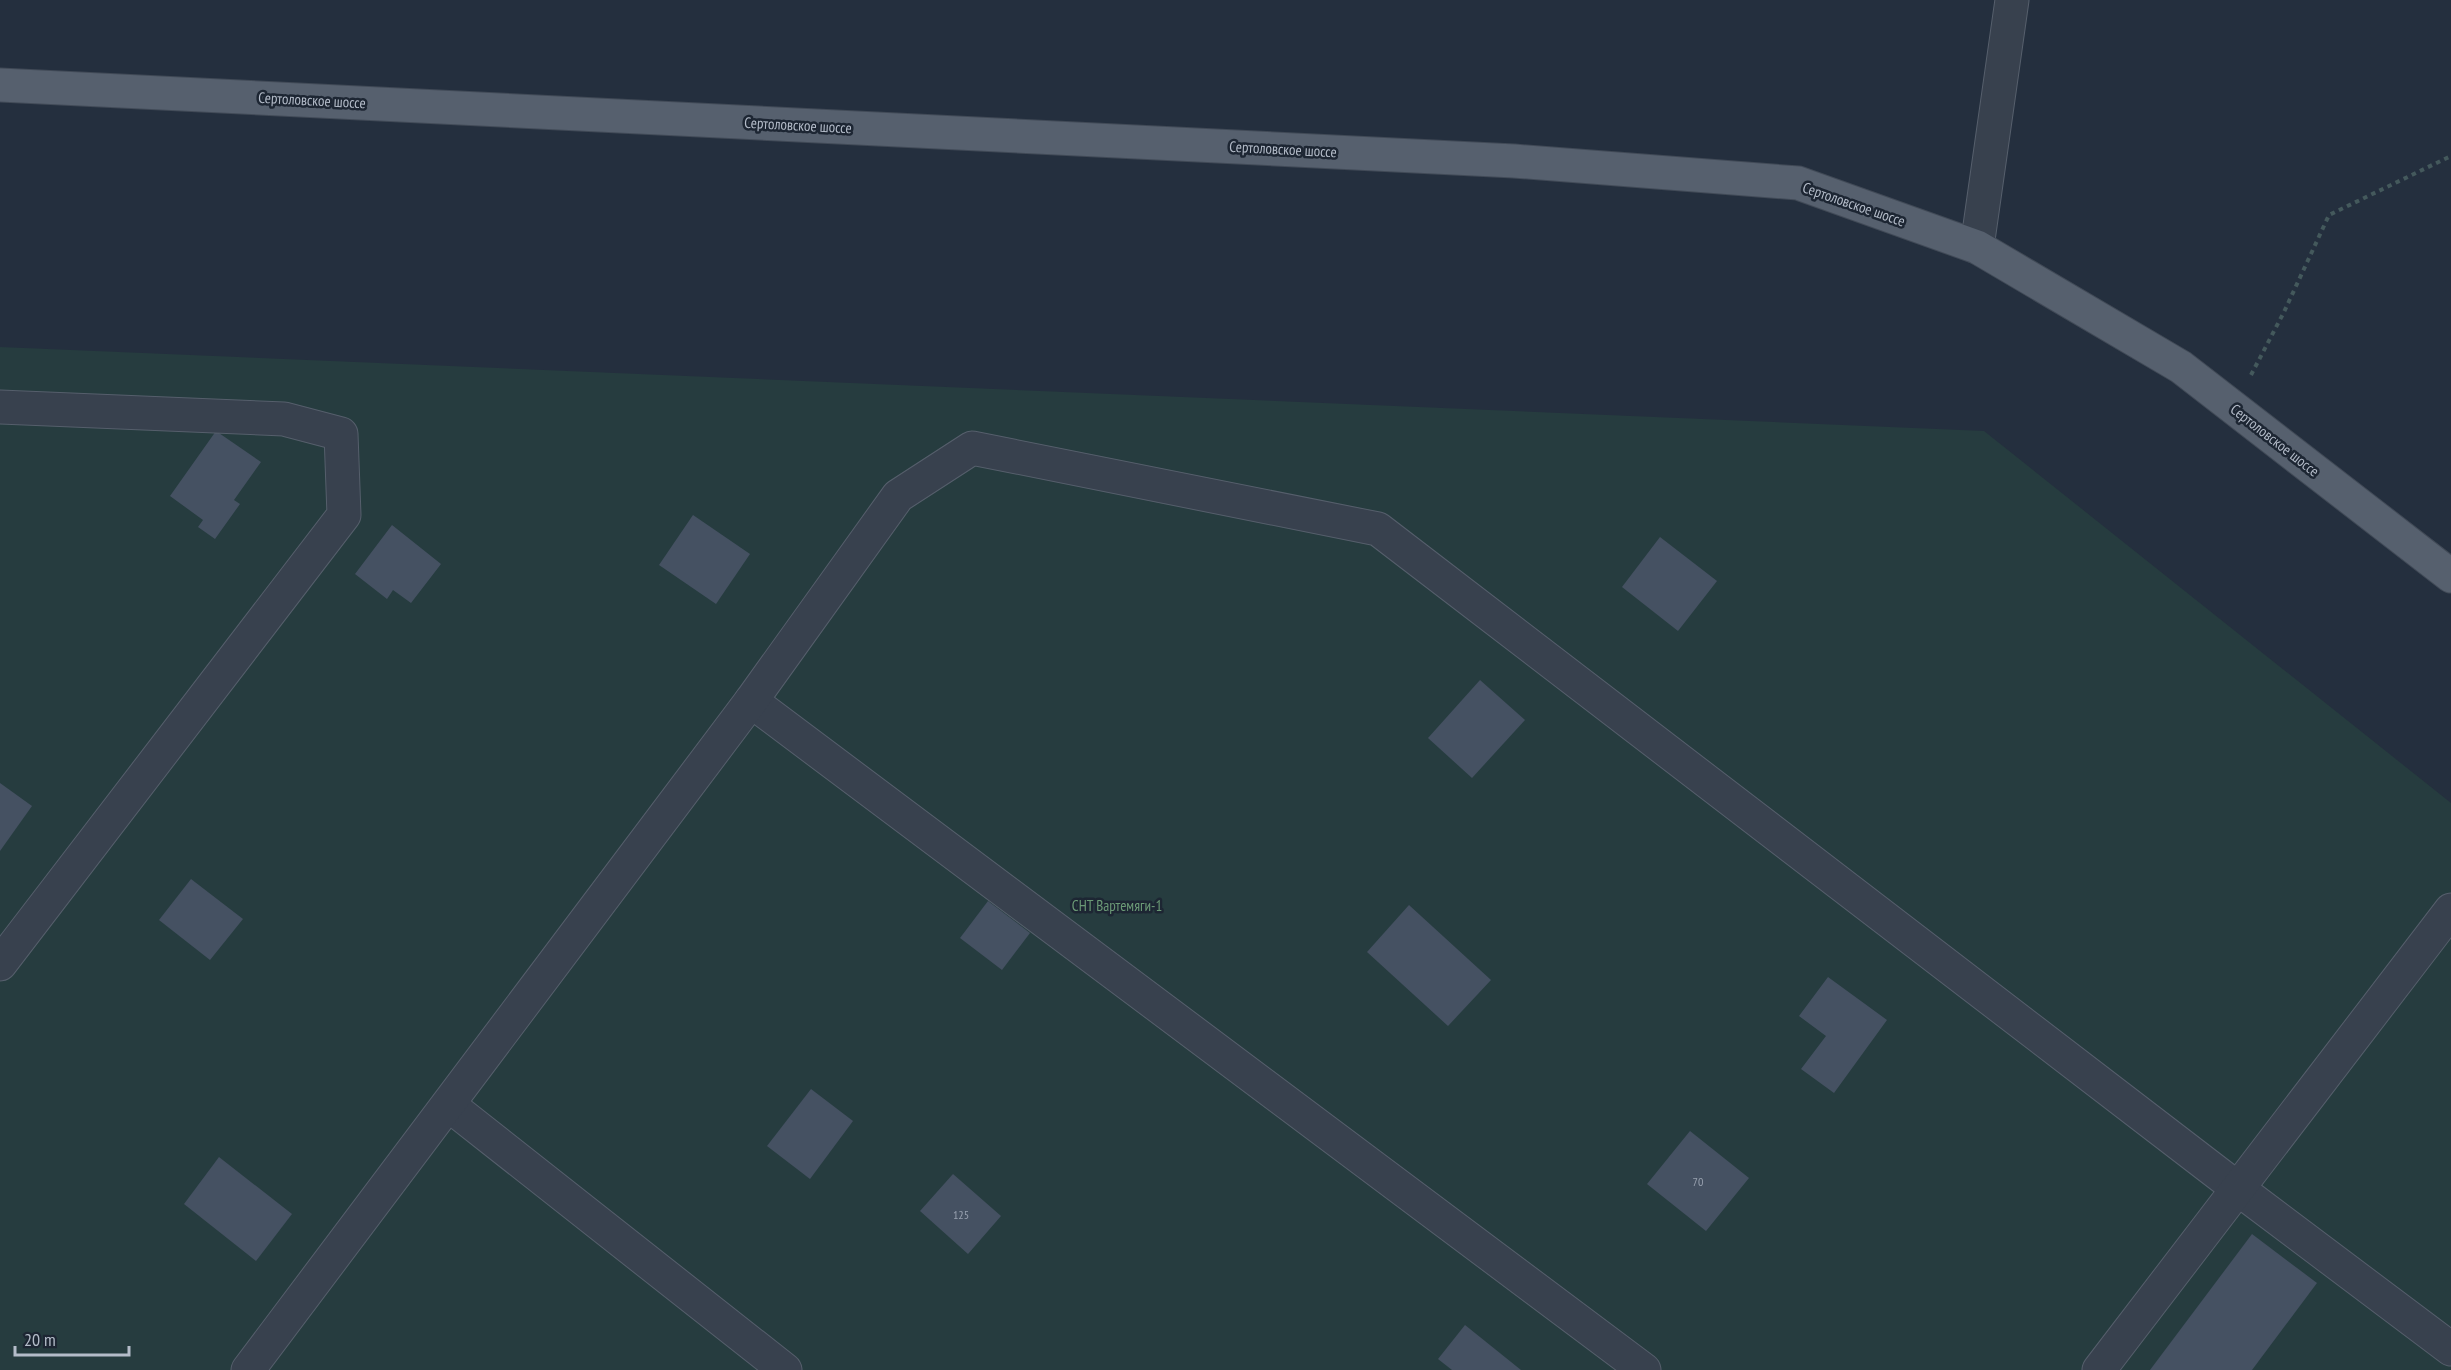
<svg xmlns="http://www.w3.org/2000/svg" width="2451" height="1370" font-family="'PT Sans Narrow',sans-serif">
  <style>
    .green { fill: #263c3f }
    .building { fill: #455162 }
    .lines { fill: none; stroke-linecap: round; stroke-linejoin: round }
    .minor-casing { stroke: #565f6c; stroke-width: 35 }
    .major-casing { stroke: #414a57; stroke-width: 35 }
    .path { stroke: #44595c; stroke-width: 4; stroke-dasharray: 4.5 4.5; stroke-linecap: butt }
    .minor { stroke: #38414e; stroke-width: 33 }
    .major { stroke: #56606e; stroke-width: 33 }
    .labels { text-anchor: middle; dominant-baseline: central; stroke-width: 5; stroke-linejoin: round; paint-order: stroke }
    .number-label { font-size: 12px; fill: #98a1af }
    .street-label { font-size: 15px; fill: #b4bcc9; stroke: #1d2633 }
    .park-label { font-size: 15px; fill: #6b9a76; stroke: #1d2633 }
  </style>
  <rect width="100%" height="100%" fill="#242f3e"/>
  <path class="green" d="M0 347 1984 431 2451 803V1370H0Z"/>
  <g class="building">
    <path d="M216 431 261 462 234 500 240 504 215 539 198 527 203 520 170 496Z"/>
    <path d="M693 515 750 554 716 604 659 565Z"/>
    <path d="M392 525 441 564 411 603 393 590 387 599 355 574Z"/>
    <path d="M1660 537 1717 581 1678 631 1622 587Z"/>
    <path d="M1480 680 1525 720 1472 778 1428 738Z"/>
    <path d="M0 783 32 806 0 851Z"/>
    <path d="M191 879 243 919 210 960 159 920Z"/>
    <path d="M988 901 1030 933 1002 970 960 938Z"/>
    <path d="M1409 905 1491 980 1448 1026 1367 952Z"/>
    <path d="M1828 977 1887 1020 1834 1093 1801 1069 1826 1036 1799 1016Z"/>
    <path d="M811 1089 853 1121 810 1179 767 1146Z"/>
    <path d="M1690 1131 1749 1178 1706 1231 1647 1184Z"/>
    <path d="M219 1157 292 1214 256 1261 184 1204Z"/>
    <path d="M953 1174 1001 1216 968 1254 920 1211Z"/>
    <path d="M2252 1234 2317 1283 2252 1370H2150Z"/>
    <path d="M1465 1325 1521 1370H1452L1438 1359Z"/>
  </g>
  <g class="lines">
    <defs>
      <g id="minor">
        <path d="M1977 247 2012 0"/>
        <path d="M0 407 284 419 341 434 344 515 0 964"/>
        <path d="M751 701 1644 1370"/>
        <path d="M449 1105 785 1370"/>
        <path d="M248 1370 751 701 898 496 972 448 1378 529 2237 1188 2451 1349"/>
        <path d="M2099 1370 2451 910"/>
      </g>
      <path id="major" d="M0 85 1514 161 1798 183 1977 247 2181 367 2451 576"/>
    </defs>
    <use href="#minor" class="minor-casing"/>
    <use href="#major" class="major-casing"/>
    <path class="path" d="M2251 375 2284 312 2329 215 2451 156"/>
    <use href="#minor" class="minor"/>
    <use href="#major" class="major"/>
  </g>
  <g class="labels">
    <g class="number-label">
      <text x="1698" y="1181">70</text>
      <text x="961" y="1214">125</text>
    </g>
    <g class="street-label">
      <text transform="translate(312 100) rotate(3)">Сертоловское шоссе</text>
      <text transform="translate(798 125) rotate(3)">Сертоловское шоссе</text>
      <text transform="translate(1283 149) rotate(3)">Сертоловское шоссе</text>
      <text transform="translate(1854 204) rotate(19)">Сертоловское шоссе</text>
      <text transform="translate(2275 440) rotate(38)">Сертоловское шоссе</text>
    </g>
    <g class="park-label">
      <text x="1117" y="905">СНТ Вартемяги-1</text>
    </g>
  </g>
  <path d="M15 1346v9h114v-9" fill="none" stroke="#b4bcc9" stroke-width="3"/>
  <text x="24" y="1346" font-size="18" fill="#b4bcc9" stroke="#1d2633" stroke-width="4.5" paint-order="stroke">20 m</text>
</svg>
